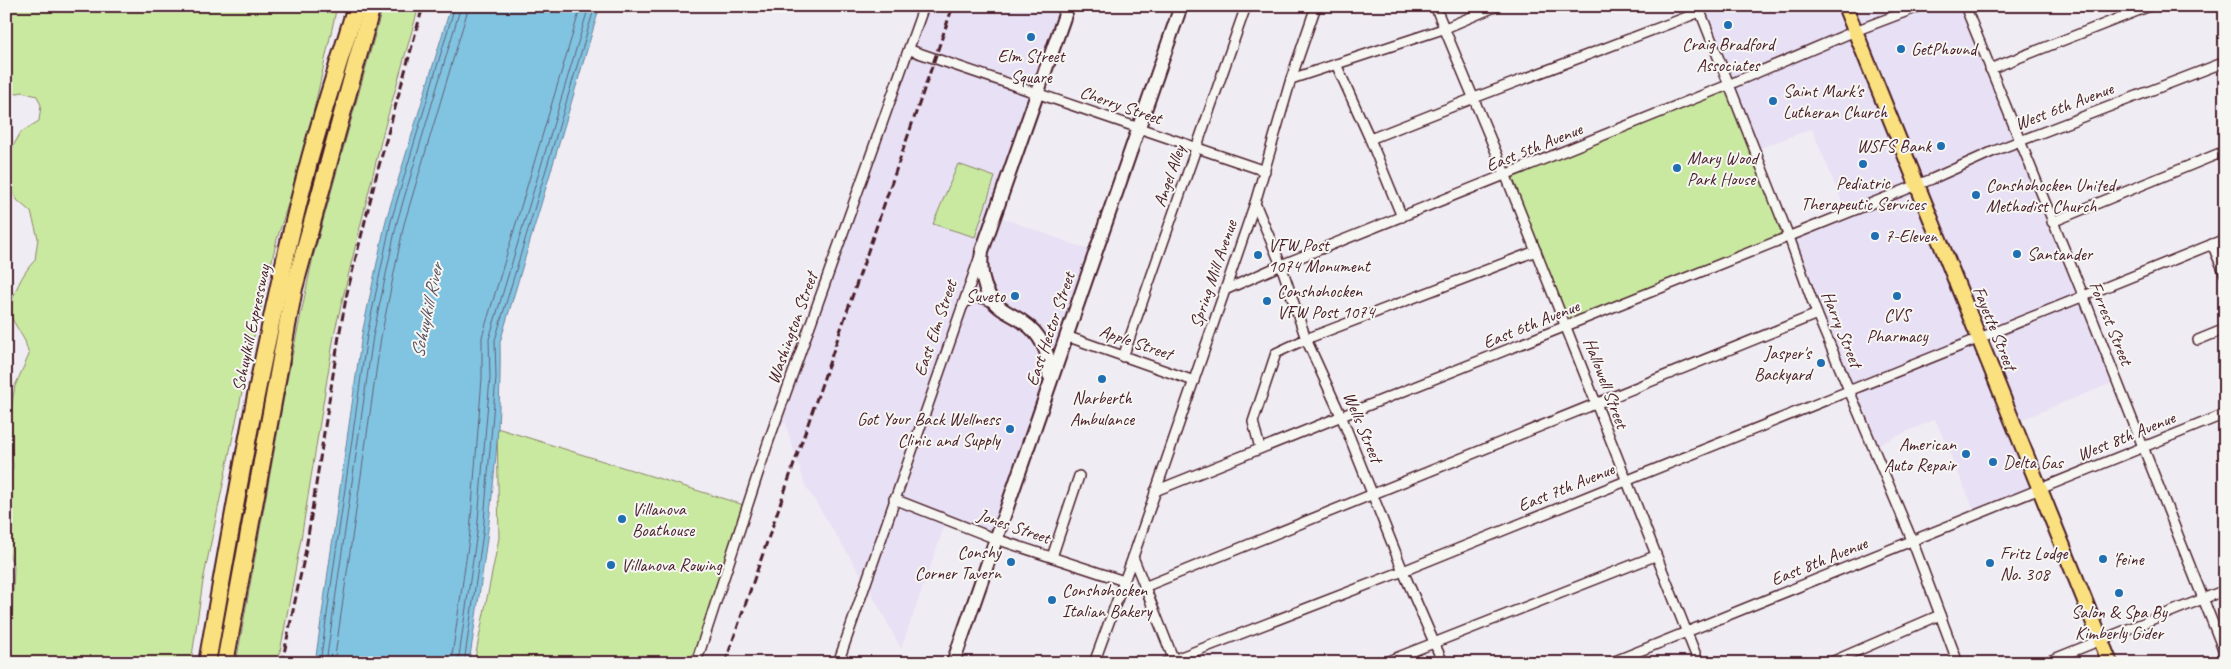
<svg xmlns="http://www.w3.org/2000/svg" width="2231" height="669" font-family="Caveat,sans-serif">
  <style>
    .built { fill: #e8e0f4 }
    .green { fill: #c9e9a1; stroke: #8a8466 }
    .water { fill: #81c4e2; stroke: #6b8299 }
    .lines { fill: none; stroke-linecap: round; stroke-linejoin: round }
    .shore { stroke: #606174; stroke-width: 1 }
    .stream { stroke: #6b8299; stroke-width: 3 }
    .minor-casing { stroke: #4a1f2b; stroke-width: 12 }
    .secondary-casing { stroke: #4a1f2b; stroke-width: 16 }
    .primary-casing { stroke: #4a1f2b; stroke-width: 18 }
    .motorway-casing { stroke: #4a1f2b; stroke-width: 20 }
    .minor { stroke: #f6f6f2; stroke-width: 9 }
    .secondary { stroke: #f6f6f2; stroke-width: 12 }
    .primary { stroke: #fbe080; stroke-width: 14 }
    .motorway { stroke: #fbe080; stroke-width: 16 }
    .rail { stroke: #4a1f2b; stroke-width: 3; stroke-dasharray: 8 4; stroke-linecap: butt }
    .poi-dot { fill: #1f6fb2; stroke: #f6f6f2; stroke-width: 2 }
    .labels { text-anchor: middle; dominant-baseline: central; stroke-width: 4; stroke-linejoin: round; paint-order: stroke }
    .poi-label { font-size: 18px; fill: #4a1f2b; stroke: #f6f6f2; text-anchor: start }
    .street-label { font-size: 18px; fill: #4a1f2b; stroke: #f6f6f2 }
    .water-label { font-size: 19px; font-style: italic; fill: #5a5162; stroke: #f6f6f2 }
  </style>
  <rect width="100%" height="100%" fill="#f0ecf3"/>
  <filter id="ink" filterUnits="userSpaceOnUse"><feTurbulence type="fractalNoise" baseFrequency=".02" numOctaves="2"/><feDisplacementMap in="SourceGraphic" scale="10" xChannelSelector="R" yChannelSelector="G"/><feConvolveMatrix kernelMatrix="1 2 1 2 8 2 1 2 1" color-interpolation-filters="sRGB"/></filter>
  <g filter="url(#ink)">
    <g class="built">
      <path d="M924 6H1068L994 215 1095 252 996 539 947 519 901 649 869 588 805 485 787 429 786 421 768 443Z"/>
      <path d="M1698 6H1965L2117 381 2013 423 2040 489 1976 514 1935 419 1873 447 1789 237 1847 214 1812 129 1754 150Z"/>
    </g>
    <g class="green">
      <path d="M6 6H337L305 150 277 239 251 349 203 581 191 663H6V622L12 612 14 566 6 548V495L13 467 9 419 15 386 29 355 25 341 8 312C15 292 20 276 35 260L38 238 31 212 17 200 7 181 6 159 21 132 39 121 41 105 37 96 22 92 6 96Z"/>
      <path d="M383 6H419L383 133 335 330 301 539 278 663H236L286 385 313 257Z"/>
      <path d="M1728 85 1789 237 1567 328 1506 176Z"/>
      <path d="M958 164 995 177 975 237 933 224Z"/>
      <path d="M497 428 747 506 693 663H474L499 538Z"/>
    </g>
    <path class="water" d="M451 6H600L500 342C502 449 485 557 469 663H315L362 334 386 220Z"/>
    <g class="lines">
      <g class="shore">
        <path d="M320 663 367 335 391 221 455 6"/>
        <path d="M326 663 373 336 397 222 461 6"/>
        <path d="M334 663 381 337 404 224 469 6"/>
        <path d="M451 663 470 532 482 378V337L581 6"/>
        <path d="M458 663 477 532 490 378 489 339 589 6"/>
        <path d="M464 663 483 533 496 378 495 340 595 6"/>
      </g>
      <path class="stream" d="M439 6 453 11"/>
      <defs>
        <g id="minor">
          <path d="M1435 6 1506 176 1699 663"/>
          <path d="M1698 6 1789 237 1817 314 1912 540 1958 663"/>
          <path d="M1965 6 2083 295 2225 654"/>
          <path d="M910 50 1265 171"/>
          <path d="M1336 64 1370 139 1402 217"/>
          <path d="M1990 69 2150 6"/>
          <path d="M1291 79 1443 29 1497 6"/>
          <path d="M1370 139 1474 98 1700 12"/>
          <path d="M1255 203 1281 265 1306 339 1342 418 1403 571 1443 663"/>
          <path d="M2052 222 2225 151"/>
          <path d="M2212 244 2225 274"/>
          <path d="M1225 290 1281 265 1728 85 1855 31 1921 6"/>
          <path d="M962 307C970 294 982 297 994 303"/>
          <path d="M1066 336 1194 381"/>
          <path d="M2198 340 2225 329"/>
          <path d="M1123 357 1246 6"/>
          <path d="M1260 448 1253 422 1276 353 1306 339 1536 251"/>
          <path d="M1155 491 1932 179 1994 151 2225 62"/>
          <path d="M894 499 996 539 1124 581"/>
          <path d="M1052 557 1079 476"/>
          <path d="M1133 557 1175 663"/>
          <path d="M1144 587 1817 314"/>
          <path d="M696 663 768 443 924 6"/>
          <path d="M838 663 980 256"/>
          <path d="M1094 663 1133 557 1255 203 1291 79 1316 6"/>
          <path d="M1165 663 1403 571 2225 239"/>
          <path d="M1383 663 1655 556"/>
          <path d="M1610 663 2225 414"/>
          <path d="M1829 663 1940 615"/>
          <path d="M2044 663 2225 590"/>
        </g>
        <g id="secondary">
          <path d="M1049 375C1051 354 1040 333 1023 322 1014 315 1001 311 994 302 982 288 980 269 982 251L1068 6"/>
          <path d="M953 663 1181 6"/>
        </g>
        <path id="primary" d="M1845 6 2110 663"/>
        <g id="motorway">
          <path d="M207 663C237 494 266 324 310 158 324 107 341 57 356 6"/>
          <path d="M225 663 294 288 372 6"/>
        </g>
      </defs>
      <use href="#minor" class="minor-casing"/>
      <use href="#secondary" class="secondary-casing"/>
      <use href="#primary" class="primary-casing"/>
      <use href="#motorway" class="motorway-casing"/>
      <use href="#minor" class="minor"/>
      <use href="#secondary" class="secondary"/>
      <use href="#primary" class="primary"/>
      <use href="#motorway" class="motorway"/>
      <g class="rail">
        <path d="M282 663 306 549 339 336 347 293 377 173 423 6"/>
        <path d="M725 663 953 6"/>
      </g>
    </g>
  </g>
  <g class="poi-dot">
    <circle cx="1728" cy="25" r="5"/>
    <circle cx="1031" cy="37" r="5"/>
    <circle cx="1901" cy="49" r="5"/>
    <circle cx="1773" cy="101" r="5"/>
    <circle cx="1941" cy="146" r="5"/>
    <circle cx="1863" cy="164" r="5"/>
    <circle cx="1677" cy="168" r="5"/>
    <circle cx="1976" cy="195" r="5"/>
    <circle cx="1875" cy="236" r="5"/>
    <circle cx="2017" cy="254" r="5"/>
    <circle cx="1258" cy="255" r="5"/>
    <circle cx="1015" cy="296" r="5"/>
    <circle cx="1897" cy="296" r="5"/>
    <circle cx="1267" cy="301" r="5"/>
    <circle cx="1821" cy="363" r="5"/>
    <circle cx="1102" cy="379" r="5"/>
    <circle cx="1010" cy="429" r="5"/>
    <circle cx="1966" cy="454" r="5"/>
    <circle cx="1993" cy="462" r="5"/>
    <circle cx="622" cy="519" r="5"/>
    <circle cx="2103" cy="559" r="5"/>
    <circle cx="1011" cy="562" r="5"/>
    <circle cx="1990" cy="563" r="5"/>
    <circle cx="611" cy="565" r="5"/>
    <circle cx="2119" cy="593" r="5"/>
    <circle cx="1052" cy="600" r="5"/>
  </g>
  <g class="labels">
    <g class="poi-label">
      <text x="1728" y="44" text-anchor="middle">Craig Bradford<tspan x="1728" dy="21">Associates</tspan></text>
      <text x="1911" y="49">GetPhound</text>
      <text x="1031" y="56" text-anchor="middle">Elm Street<tspan x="1031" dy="21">Square</tspan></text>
      <text x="1783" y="91">Saint Mark's<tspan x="1783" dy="21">Lutheran Church</tspan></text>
      <text x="1931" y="146" text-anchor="end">WSFS Bank</text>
      <text x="1687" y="158">Mary Wood<tspan x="1687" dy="21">Park House</tspan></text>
      <text x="1863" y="183" text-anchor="middle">Pediatric<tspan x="1863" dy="21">Therapeutic Services</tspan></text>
      <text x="1986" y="185">Conshohocken United<tspan x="1986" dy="21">Methodist Church</tspan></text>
      <text x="1885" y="236">7-Eleven</text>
      <text x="1268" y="245">VFW Post<tspan x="1268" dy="21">1074 Monument</tspan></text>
      <text x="2027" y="254">Santander</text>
      <text x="1277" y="291">Conshohocken<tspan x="1277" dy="21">VFW Post 1074</tspan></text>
      <text x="1005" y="296" text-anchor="end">Suveto</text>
      <text x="1897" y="315" text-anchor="middle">CVS<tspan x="1897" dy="21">Pharmacy</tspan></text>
      <text x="1811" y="353" text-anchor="end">Jasper's<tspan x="1811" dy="21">Backyard</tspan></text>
      <text x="1102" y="398" text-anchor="middle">Narberth<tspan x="1102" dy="21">Ambulance</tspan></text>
      <text x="1000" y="419" text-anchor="end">Got Your Back Wellness<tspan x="1000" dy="21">Clinic and Supply</tspan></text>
      <text x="1956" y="444" text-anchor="end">American<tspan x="1956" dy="21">Auto Repair</tspan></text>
      <text x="2003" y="462">Delta Gas</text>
      <text x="632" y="509">Villanova<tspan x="632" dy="21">Boathouse</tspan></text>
      <text x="1001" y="552" text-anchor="end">Conshy<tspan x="1001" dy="21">Corner Tavern</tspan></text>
      <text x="2000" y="553">Fritz Lodge<tspan x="2000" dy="21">No. 308</tspan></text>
      <text x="2113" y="559">'feine</text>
      <text x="621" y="565">Villanova Rowing</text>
      <text x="1062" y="590">Conshohocken<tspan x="1062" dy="21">Italian Bakery</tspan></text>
      <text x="2119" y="612" text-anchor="middle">Salon &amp; Spa By<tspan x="2119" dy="21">Kimberly Gider</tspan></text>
    </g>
    <g class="street-label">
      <text transform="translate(1121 105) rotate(19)">Cherry Street</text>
      <text transform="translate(2064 106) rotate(-21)">West 6th Avenue</text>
      <text transform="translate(1534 147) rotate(-22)">East 5th Avenue</text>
      <text transform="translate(1169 176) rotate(-71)">Angel Alley</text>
      <text transform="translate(1213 274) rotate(-71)">Spring Mill Avenue</text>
      <text transform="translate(2111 323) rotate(68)">Forrest Street</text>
      <text transform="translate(1531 324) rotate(-22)">East 6th Avenue</text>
      <text transform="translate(251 328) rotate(-78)">Schuylkill Expressway</text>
      <text transform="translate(792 328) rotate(-70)">Washington Street</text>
      <text transform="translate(935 328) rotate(-71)">East Elm Street</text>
      <text transform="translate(1995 328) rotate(68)">Fayette Street</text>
      <text transform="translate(1050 329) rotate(-71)">East Hector Street</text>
      <text transform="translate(1842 329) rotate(68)">Harry Street</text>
      <text transform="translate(1136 342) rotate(19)">Apple Street</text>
      <text transform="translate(1606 383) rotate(69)">Hallowell Street</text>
      <text transform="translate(1363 427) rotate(67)">Wells Street</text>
      <text transform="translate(2126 436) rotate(-22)">West 8th Avenue</text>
      <text transform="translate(1566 487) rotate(-22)">East 7th Avenue</text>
      <text transform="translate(1014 526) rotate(19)">Jones Street</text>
      <text transform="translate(1819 561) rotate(-22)">East 8th Avenue</text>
    </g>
    <g class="water-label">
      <text transform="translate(427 311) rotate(-78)">Schuylkill River</text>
    </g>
  </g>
  <rect width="2231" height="669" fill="none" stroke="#f6f6f2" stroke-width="25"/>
  <rect x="12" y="12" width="2206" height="644" fill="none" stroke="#4a1f2b" stroke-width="2" filter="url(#ink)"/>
</svg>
